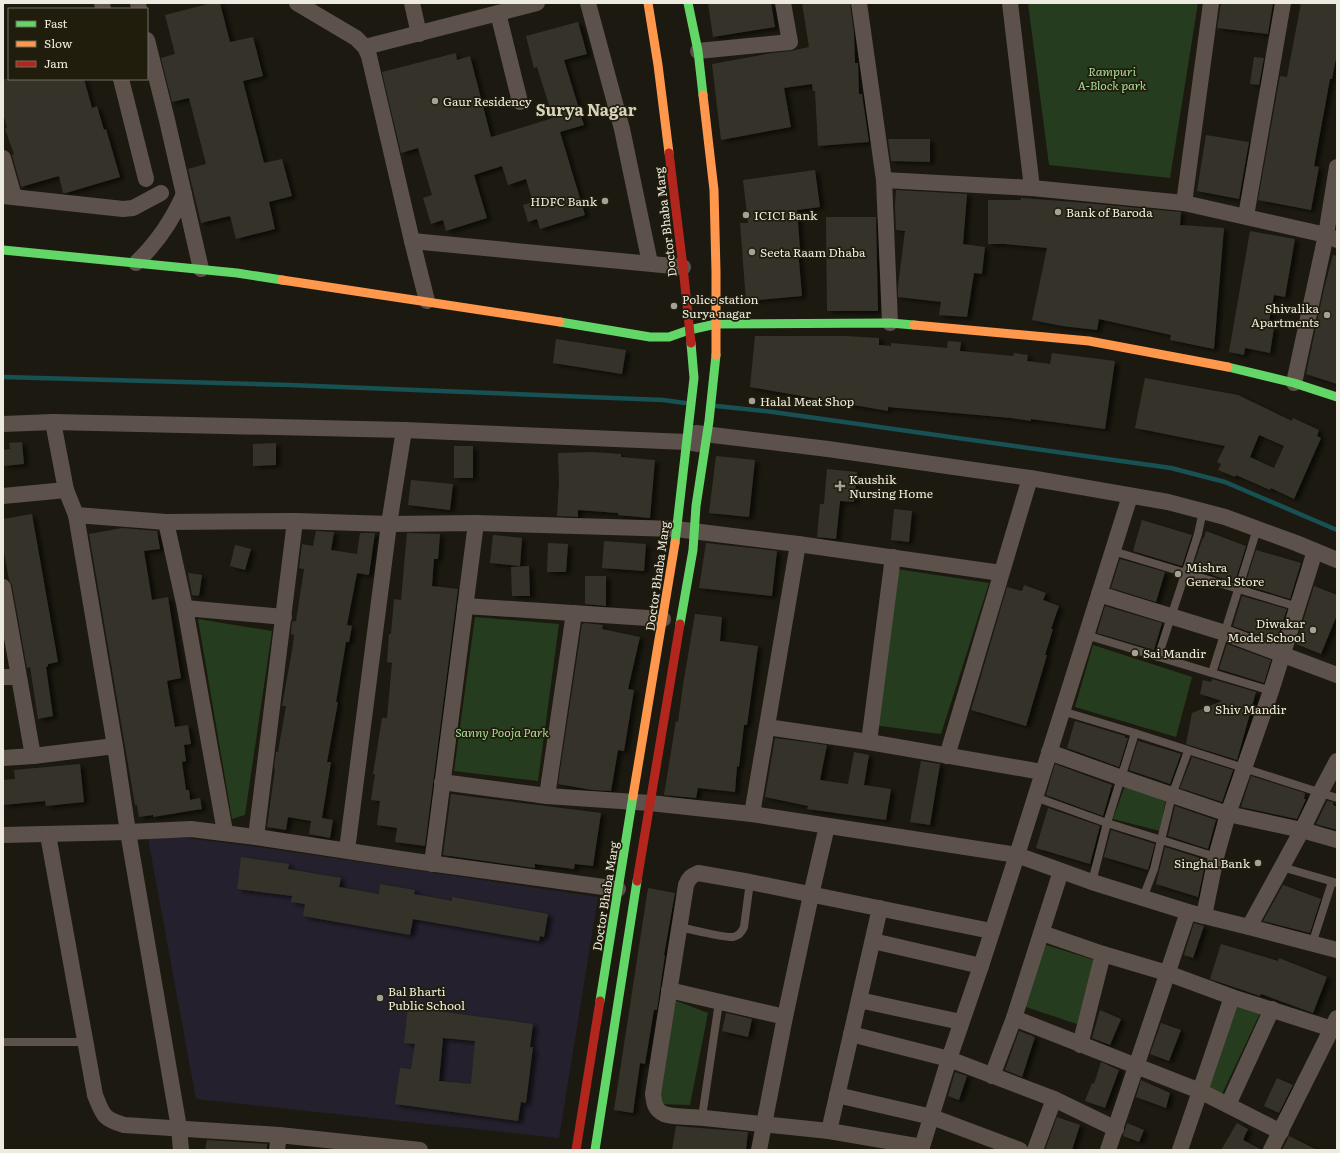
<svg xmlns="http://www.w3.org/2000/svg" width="1340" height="1153" font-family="Literata,serif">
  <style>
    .education { fill: #24202d }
    .green { fill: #263c1e }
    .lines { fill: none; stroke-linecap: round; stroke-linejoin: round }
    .stream { stroke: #175154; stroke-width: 4.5 }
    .building { fill: #35322b; fill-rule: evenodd; filter: url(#shadow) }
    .lane { stroke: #5d514c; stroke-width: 8 }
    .street { stroke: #5d514c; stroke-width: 16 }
    .fast { stroke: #63d668; stroke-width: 9 }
    .slow { stroke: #ff974d; stroke-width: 9 }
    .jam { stroke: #b3261e; stroke-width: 9 }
    .poi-dot { fill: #a4a297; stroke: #201d0c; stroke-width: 1.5 }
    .labels { text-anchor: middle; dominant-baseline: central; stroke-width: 3.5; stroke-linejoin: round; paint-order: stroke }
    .park-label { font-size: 12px; font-style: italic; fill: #a7dc97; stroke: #201d0c }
    .poi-label { font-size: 12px; fill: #edebe0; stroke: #201d0c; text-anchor: start }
    .street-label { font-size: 12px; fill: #edebe0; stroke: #201d0c }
    .district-label { font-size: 16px; font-weight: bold; fill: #d7d3bd; stroke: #201d0c }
  </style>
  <defs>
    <filter id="shadow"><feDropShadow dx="4.5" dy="2.5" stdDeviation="2" flood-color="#0009"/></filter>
  </defs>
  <rect width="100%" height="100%" fill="#1c1a10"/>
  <path class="education" d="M147 833 265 848 598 897 559 1138 196 1099Z"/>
  <g class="green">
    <path d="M1028 3H1198L1170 178 1049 165Z"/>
    <path d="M884 567 989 583 941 734 866 724Z"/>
    <path d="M475 617 559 624 538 781 454 771Z"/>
    <path d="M198 619 272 631 245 815 232 819Z"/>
    <path d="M1093 645 1192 677 1176 737 1075 707Z"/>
    <path d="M1125 786 1166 799 1160 831 1113 819Z"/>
    <path d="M1043 944 1094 960 1077 1024 1023 1006Z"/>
    <path d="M674 1000 708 1013 690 1105 658 1104Z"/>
    <path d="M1238 1003 1263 1007 1222 1094 1206 1085Z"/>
  </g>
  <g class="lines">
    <g class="stream">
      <path d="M3 377 290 385 663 400 685 403"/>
      <path d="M716 406 773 412 1171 468 1225 482 1337 530"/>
    </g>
  </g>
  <g class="building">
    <path d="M212 3H220L230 42 253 37 263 76 243 81 264 163 282 159 292 196 269 202 275 229 236 239 230 216 201 223 188 169 206 164 189 98 172 102 161 58 175 54 165 15Z"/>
    <path d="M708 3H771L775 27 713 37Z"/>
    <path d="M802 3H850L854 32 855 63H858L859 94H862L869 142 818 146 815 91H813L812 84 784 88 791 127 721 140 712 64 772 53 791 51 809 47Z"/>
    <path d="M1221 3H1273L1268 34 1217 28Z"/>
    <path d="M1301 3H1337V53L1332 79H1330L1314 166 1319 167 1311 210 1258 200 1280 76 1287 77Z"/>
    <path d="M578 22 587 54 564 60 584 125 560 132 585 215 540 229 537 219 528 222 523 205 533 202 526 179 508 185 502 166 474 175 487 218 446 231 443 220 431 224 423 198 432 195 418 148 401 153 382 72 456 53 457 60 470 56 491 137 553 118 537 67 534 68 526 36Z"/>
    <path d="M1254 57 1264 58 1259 85 1250 84Z"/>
    <path d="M3 79H84L92 108 97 106 104 130 106 129 120 177 66 193H63L59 176 21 187 12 155 14 154 5 129 7 128 3 113Z"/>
    <path d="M1206 135 1249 142 1239 199 1197 191Z"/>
    <path d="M888 139H930V162L891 161Z"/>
    <path d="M815 170 820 207 797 210 800 249H798L802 296 746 301 740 223H748L743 180Z"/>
    <path d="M896 190 967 194 963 244 985 247 982 274 974 273 967 317 939 315 941 302 898 297V286L905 231 896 230 895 205Z"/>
    <path d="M1021 198 1075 202 1181 212 1180 225 1224 228 1214 349 1170 340 1171 335 1099 319 1097 330 1062 326 1032 320 1047 248 1005 244H988V200H1021Z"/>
    <path d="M826 217H876L878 311H827Z"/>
    <path d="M1250 231 1295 239 1285 297 1274 295 1268 327 1274 328 1270 353 1245 348 1244 355 1229 352Z"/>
    <path d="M1333 255 1337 256V384L1306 374 1324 289Z"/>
    <path d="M755 336H845L879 338V345L891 346V343L947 348 948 341 961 342 960 351 1013 356 1014 353 1028 355 1027 361 1050 364 1052 353 1115 361 1105 429 1031 419V421L1011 418 888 407V411L750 387Z"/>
    <path d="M556 339 626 350 622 374 553 363Z"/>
    <path d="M1145 378 1238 395 1292 421 1293 418 1319 430 1317 436 1321 438 1294 499 1271 488 1270 490 1236 475 1235 477 1218 470 1221 464 1217 462 1225 446 1135 428ZM1259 435 1284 446 1274 468 1250 457Z"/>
    <path d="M22 442 24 464 3 466V450L10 449 9 443Z"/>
    <path d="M276 443V465L253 466V444Z"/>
    <rect x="454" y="446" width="19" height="32"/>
    <path d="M592 452 621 454V457L655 460 650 518 618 515V513L578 510V517L557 516 559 483 558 453Z"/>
    <path d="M716 456 755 460 749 517 709 513Z"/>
    <path d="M827 469 857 472 854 502 840 501 836 539 817 537 820 504H824Z"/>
    <path d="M411 480 453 484 450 510 408 505Z"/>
    <path d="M894 509 912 511 909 542 891 540Z"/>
    <path d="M32 514 58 662 48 664V666L46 667 53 716 38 719 30 667 27 668 12 585 9 580 3 546V519Z"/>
    <path d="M1142 520 1192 535 1182 566 1133 551Z"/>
    <path d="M122 528 157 531 160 549 144 551 152 600 168 597 181 678 167 681 170 699 175 727 188 725 191 744 184 745 186 761 182 762 186 790H189L190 800 200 798 202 809 153 817V815L139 817 137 805H135L89 534Z"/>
    <path d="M316 531 334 532 331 550 357 554 360 533H375L369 575 357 573 347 625 352 626 349 642H346L336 702H338L327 762H331L322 818 333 820 330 838 309 834 311 821 288 817 286 830 267 827 275 769H274L276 752H278L286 706H282L293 645 294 635 291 634 292 622 296 621 304 569 299 568 302 544 313 546Z"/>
    <path d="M1206 531 1246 546 1235 582 1215 576 1193 566 1203 538H1204Z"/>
    <path d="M407 533 440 534 438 559H434L432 586 458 589 425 846 395 842 397 828 377 825 380 801 371 800 375 774H373L382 718H387L392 663 387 662 389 634H391L394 599 401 600Z"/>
    <path d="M493 535 522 538 520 566 490 563Z"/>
    <path d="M604 541 646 544 644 571 602 568Z"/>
    <path d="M548 543 568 544 566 572H547Z"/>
    <path d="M706 543 777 551 772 596 699 588Z"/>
    <path d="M235 545 251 549 245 570 230 566Z"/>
    <path d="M1256 550 1301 563 1290 599 1245 585Z"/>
    <path d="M1120 559 1165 572 1156 602 1111 588Z"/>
    <path d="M529 566 530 596H512L511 567Z"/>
    <path d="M188 573 202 575 199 596 192 595Z"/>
    <path d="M585 576H606V606L585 604Z"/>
    <path d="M1024 585 1046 593 1043 600 1059 606 1051 629H1053L1045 655H1047L1026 726 971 710 1007 587 1022 591Z"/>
    <path d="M1314 586 1337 595V615L1321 654 1296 644Z"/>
    <path d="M1242 596 1287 609 1276 642 1233 626Z"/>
    <path d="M1105 606 1162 623 1154 650 1097 633Z"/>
    <path d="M695 614 722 617 720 641 758 646 747 725H744L739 767 737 766 735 792 698 788 696 798 664 795 676 721 678 722 683 685Z"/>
    <path d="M585 623 603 625 602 629 640 637 628 689 634 690 624 751 618 750 611 791 592 790 558 784 582 624Z"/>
    <path d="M1227 644 1271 660 1264 683 1219 669Z"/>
    <path d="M1212 679 1256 692 1237 760 1186 744 1192 713 1222 701 1200 694 1203 680 1211 682Z"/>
    <path d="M1075 721 1125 736V738H1128L1119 767 1067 748Z"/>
    <path d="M775 738 827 745 820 780 848 784 854 752 869 755 864 785 891 789 886 820 807 809 808 806 765 797Z"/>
    <path d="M1138 741 1181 754 1170 784 1129 770Z"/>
    <path d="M1192 757 1233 770 1222 802 1180 788Z"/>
    <path d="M921 761 940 764 930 825 910 822Z"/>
    <path d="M80 764 84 802 46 806 45 801 3 805V780L15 779 14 770Z"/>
    <path d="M1055 764 1112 785 1103 816 1046 795Z"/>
    <path d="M1251 776 1305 793 1304 799H1306L1297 819 1241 807Z"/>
    <path d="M451 794 601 813 593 866 575 864 574 869 535 864V868L443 855Z"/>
    <path d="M1327 801 1333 802V805L1337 807V830L1316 824Z"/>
    <path d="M1175 806 1216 820 1208 849 1168 836Z"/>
    <path d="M1048 808 1100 826 1090 864 1036 848Z"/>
    <path d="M1111 830 1155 844 1148 870 1104 857Z"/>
    <path d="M1165 847 1206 860 1198 897 1156 884Z"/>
    <path d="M241 857 289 864 288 869 341 878 339 887 379 894 380 884 415 890 414 894 452 901V897L548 914 544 937 540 936 539 941 413 919 410 935 303 916 305 904 291 902 292 896 237 889Z"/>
    <path d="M1283 885 1321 899 1310 933 1263 921Z"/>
    <path d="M648 888 675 893 664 955H665L657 1010H654L645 1064 640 1063 633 1113 614 1110Z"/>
    <path d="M1194 923 1204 926 1193 958 1184 955Z"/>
    <path d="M1221 944 1278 961 1279 958 1327 977 1313 1013 1261 994 1260 996 1210 979Z"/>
    <path d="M408 1007 533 1024 530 1047H533L526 1103 521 1102 518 1121 395 1104 400 1068 411 1069 415 1044 404 1043ZM443 1038 475 1041 471 1084 439 1081Z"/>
    <path d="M1100 1010 1121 1019 1110 1045 1092 1038Z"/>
    <path d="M726 1013 752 1019 748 1037 722 1031Z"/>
    <path d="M1161 1023 1181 1030 1169 1061 1150 1054Z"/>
    <path d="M1019 1031 1035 1037 1022 1077 1005 1070Z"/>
    <path d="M1101 1062 1119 1070 1105 1108 1085 1101 1092 1083 1094 1084Z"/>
    <path d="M955 1072 967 1076 959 1100 948 1096Z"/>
    <path d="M1277 1078 1293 1085 1279 1113 1264 1106Z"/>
    <path d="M1141 1080 1170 1093 1166 1108 1136 1097Z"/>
    <path d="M1057 1117 1080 1125 1072 1150H1045Z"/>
    <path d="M1127 1123 1144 1130 1139 1142 1123 1136Z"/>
    <path d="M1237 1123 1248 1129 1243 1140 1262 1150H1221Z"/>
    <path d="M676 1126 748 1132 746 1150H672Z"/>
    <path d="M1289 1136 1317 1150H1282Z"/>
    <path d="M207 1140 267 1144V1150H205Z"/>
  </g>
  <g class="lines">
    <g class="lane">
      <path d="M1113 551 1298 607"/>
      <path d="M1086 635 1271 691"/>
      <path d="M1158 657 1198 534 1203 511"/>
      <path d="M1212 673 1257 529"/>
      <path d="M1062 711 1135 733 1337 798"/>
      <path d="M1035 797 1107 823 1216 857"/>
      <path d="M1282 867 1337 883"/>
      <path d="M1092 882 1107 823 1135 733"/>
      <path d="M1143 898 1154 869 1172 795 1188 751"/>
      <path d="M679 927C690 929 724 938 733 937 738 936 742 932 744 927L750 882"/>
      <path d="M1312 944 1332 882"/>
      <path d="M3 1042H85"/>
      <path d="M702 1117 719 1002"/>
    </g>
    <g class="street">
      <path d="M102 3 103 9"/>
      <path d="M138 3 139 9"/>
      <path d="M297 3 356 38 365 47 369 56 412 241 427 301"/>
      <path d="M412 3 419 34"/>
      <path d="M588 3 622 129 650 263"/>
      <path d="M859 3 884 180 890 323"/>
      <path d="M1010 3 1032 188"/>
      <path d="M498 13 520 102"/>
      <path d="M147 40 167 120 201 269"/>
      <path d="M365 47 537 3"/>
      <path d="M698 51 790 42 783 3"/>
      <path d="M121 79 146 179"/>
      <path d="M3 158 14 197"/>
      <path d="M884 180 1032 188 1184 203 1326 235 1337 240"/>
      <path d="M3 196 123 209 133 208 161 193"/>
      <path d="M1184 203 1211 3"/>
      <path d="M1246 216 1283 3"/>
      <path d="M412 241 683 267"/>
      <path d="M136 263C157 243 172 221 184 194"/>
      <path d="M1294 383 1326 235 1337 167"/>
      <path d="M53 422 66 490 76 515 115 746 128 832 179 1128 181 1150"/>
      <path d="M3 424 53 422 404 430 687 442 697 444"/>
      <path d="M696 433 828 449 1030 478 1168 502 1225 517 1296 543 1337 560"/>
      <path d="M3 496 66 490"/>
      <path d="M76 515 166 522 295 521 389 524 476 523 676 529 798 544 1001 573"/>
      <path d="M166 522 185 608 225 832"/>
      <path d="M3 587 33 756"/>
      <path d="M1099 594 1225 633 1337 675"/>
      <path d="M465 606 663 619"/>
      <path d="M185 608 284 617"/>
      <path d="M3 677H18"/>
      <path d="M767 727 869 742 1042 772"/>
      <path d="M869 742 893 557"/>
      <path d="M1049 752 1122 778 1228 814 1302 830 1337 840"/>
      <path d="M947 756 1030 478"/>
      <path d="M3 758 33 756 115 746"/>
      <path d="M442 782 547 796 650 803 752 814 1017 855 1092 882 1188 912 1249 927 1337 950"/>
      <path d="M547 796 574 613"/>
      <path d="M752 814 798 544"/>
      <path d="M3 835 128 832 191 829 256 837 414 861 618 889"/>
      <path d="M48 835 95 1095C103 1115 103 1119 124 1125L279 1135 420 1150"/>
      <path d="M256 837 295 521"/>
      <path d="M347 850 389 524 404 430"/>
      <path d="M432 864 476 523"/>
      <path d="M880 908 829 1131 922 1147"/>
      <path d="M1204 916 1216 857 1228 814 1271 691 1315 551"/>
      <path d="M1249 927 1302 830 1320 793 1337 761"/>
      <path d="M1042 933 1103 954 1167 973 1232 997 1332 1029"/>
      <path d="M873 941 981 966"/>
      <path d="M669 990 785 1017"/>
      <path d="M859 1000 961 1022"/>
      <path d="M1014 1018 1200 1091 1281 1132"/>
      <path d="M851 1034 949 1059 1054 1099 1116 1129"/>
      <path d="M1080 1045 1103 954"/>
      <path d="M992 1076 1014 1018 1061 871"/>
      <path d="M837 1095 932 1117 1020 1150"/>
      <path d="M1228 1105 1272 1009"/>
      <path d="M829 1131C787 1127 746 1122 704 1118 691 1116 677 1118 664 1114 655 1110 654 1103 653 1094L686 885C689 878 691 876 698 873L750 882 991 931"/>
      <path d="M277 1150 279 1135"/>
      <path d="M759 1150 785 1017 811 895 827 826"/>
      <path d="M921 1150 949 1059 981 966 1017 855 1130 496"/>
      <path d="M1035 1150 1054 1099"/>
      <path d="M1108 1150 1188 912"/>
      <path d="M1180 1150 1232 997"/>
      <path d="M1271 1150 1337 1018"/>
    </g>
    <g class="fast">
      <path d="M688 3 698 51 703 95"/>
      <path d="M3 250 237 273 282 280"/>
      <path d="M560 322 650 337H669L689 330 716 324 890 323 914 325"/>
      <path d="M1228 367 1294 383 1337 397"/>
      <path d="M675 543 694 378 691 343"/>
      <path d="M680 624 693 550 696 506 709 421 716 355"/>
      <path d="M600 1001 633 796"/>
      <path d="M595 1150 637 881"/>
    </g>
    <g class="slow">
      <path d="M648 3 658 65 669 153"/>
      <path d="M703 95 714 190 716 272V355"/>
      <path d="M282 280 560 322"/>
      <path d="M914 325 1089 341 1228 367"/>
      <path d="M633 796 675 543"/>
    </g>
    <g class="jam">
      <path d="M669 153 683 267 691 343"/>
      <path d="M637 881 680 624"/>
      <path d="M576 1150 600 1001"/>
    </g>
  </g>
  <g class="poi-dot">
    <circle cx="435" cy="101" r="4"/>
    <circle cx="605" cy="201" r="4"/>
    <circle cx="1058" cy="212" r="4"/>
    <circle cx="746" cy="215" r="4"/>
    <circle cx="752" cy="252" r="4"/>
    <circle cx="674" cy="306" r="4"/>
    <circle cx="1327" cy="315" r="4"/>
    <circle cx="752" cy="401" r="4"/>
    <path d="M838 480h4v4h4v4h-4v4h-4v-4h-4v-4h4z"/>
    <circle cx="1178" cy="574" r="4"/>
    <circle cx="1313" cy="630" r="4"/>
    <circle cx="1135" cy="653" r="4"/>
    <circle cx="1207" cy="709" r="4"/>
    <circle cx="1258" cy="863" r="4"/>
    <circle cx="380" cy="998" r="4"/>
  </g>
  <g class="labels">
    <g class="park-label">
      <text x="1112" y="71">Rampuri<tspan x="1112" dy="14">A-Block park</tspan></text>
      <text x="502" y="732">Sanny Pooja Park</text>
    </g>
    <g class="poi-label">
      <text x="443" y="101">Gaur Residency</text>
      <text x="597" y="201" text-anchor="end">HDFC Bank</text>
      <text x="1066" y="212">Bank of Baroda</text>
      <text x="754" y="215">ICICI Bank</text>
      <text x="760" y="252">Seeta Raam Dhaba</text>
      <text x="682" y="299">Police station<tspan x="682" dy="14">Surya nagar</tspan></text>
      <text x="1319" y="308" text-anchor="end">Shivalika<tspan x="1319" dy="14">Apartments</tspan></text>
      <text x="760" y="401">Halal Meat Shop</text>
      <text x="849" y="479">Kaushik<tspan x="849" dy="14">Nursing Home</tspan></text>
      <text x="1186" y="567">Mishra<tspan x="1186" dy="14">General Store</tspan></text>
      <text x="1305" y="623" text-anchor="end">Diwakar<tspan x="1305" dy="14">Model School</tspan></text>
      <text x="1143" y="653">Sai Mandir</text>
      <text x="1215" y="709">Shiv Mandir</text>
      <text x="1250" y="863" text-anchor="end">Singhal Bank</text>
      <text x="388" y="991">Bal Bharti<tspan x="388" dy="14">Public School</tspan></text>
    </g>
    <g class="street-label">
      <text transform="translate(665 222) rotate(-97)">Doctor Bhaba Marg</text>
      <text transform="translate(657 576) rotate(-82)">Doctor Bhaba Marg</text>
      <text transform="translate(605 896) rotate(-81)">Doctor Bhaba Marg</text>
    </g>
    <g class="district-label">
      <text x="586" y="109">Surya Nagar</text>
    </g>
  </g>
  <rect width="1340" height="1153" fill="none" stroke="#edebe0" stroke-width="8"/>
  <rect x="8" y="8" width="140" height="72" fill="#201d0c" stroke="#726f61"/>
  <rect x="16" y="21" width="20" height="6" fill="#63d668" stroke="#726f61"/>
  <text x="44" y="28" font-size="12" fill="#edebe0">Fast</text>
  <rect x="16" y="41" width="20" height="6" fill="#ff974d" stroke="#726f61"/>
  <text x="44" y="48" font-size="12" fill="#edebe0">Slow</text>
  <rect x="16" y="61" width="20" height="6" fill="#b3261e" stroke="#726f61"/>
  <text x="44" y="68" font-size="12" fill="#edebe0">Jam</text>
</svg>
